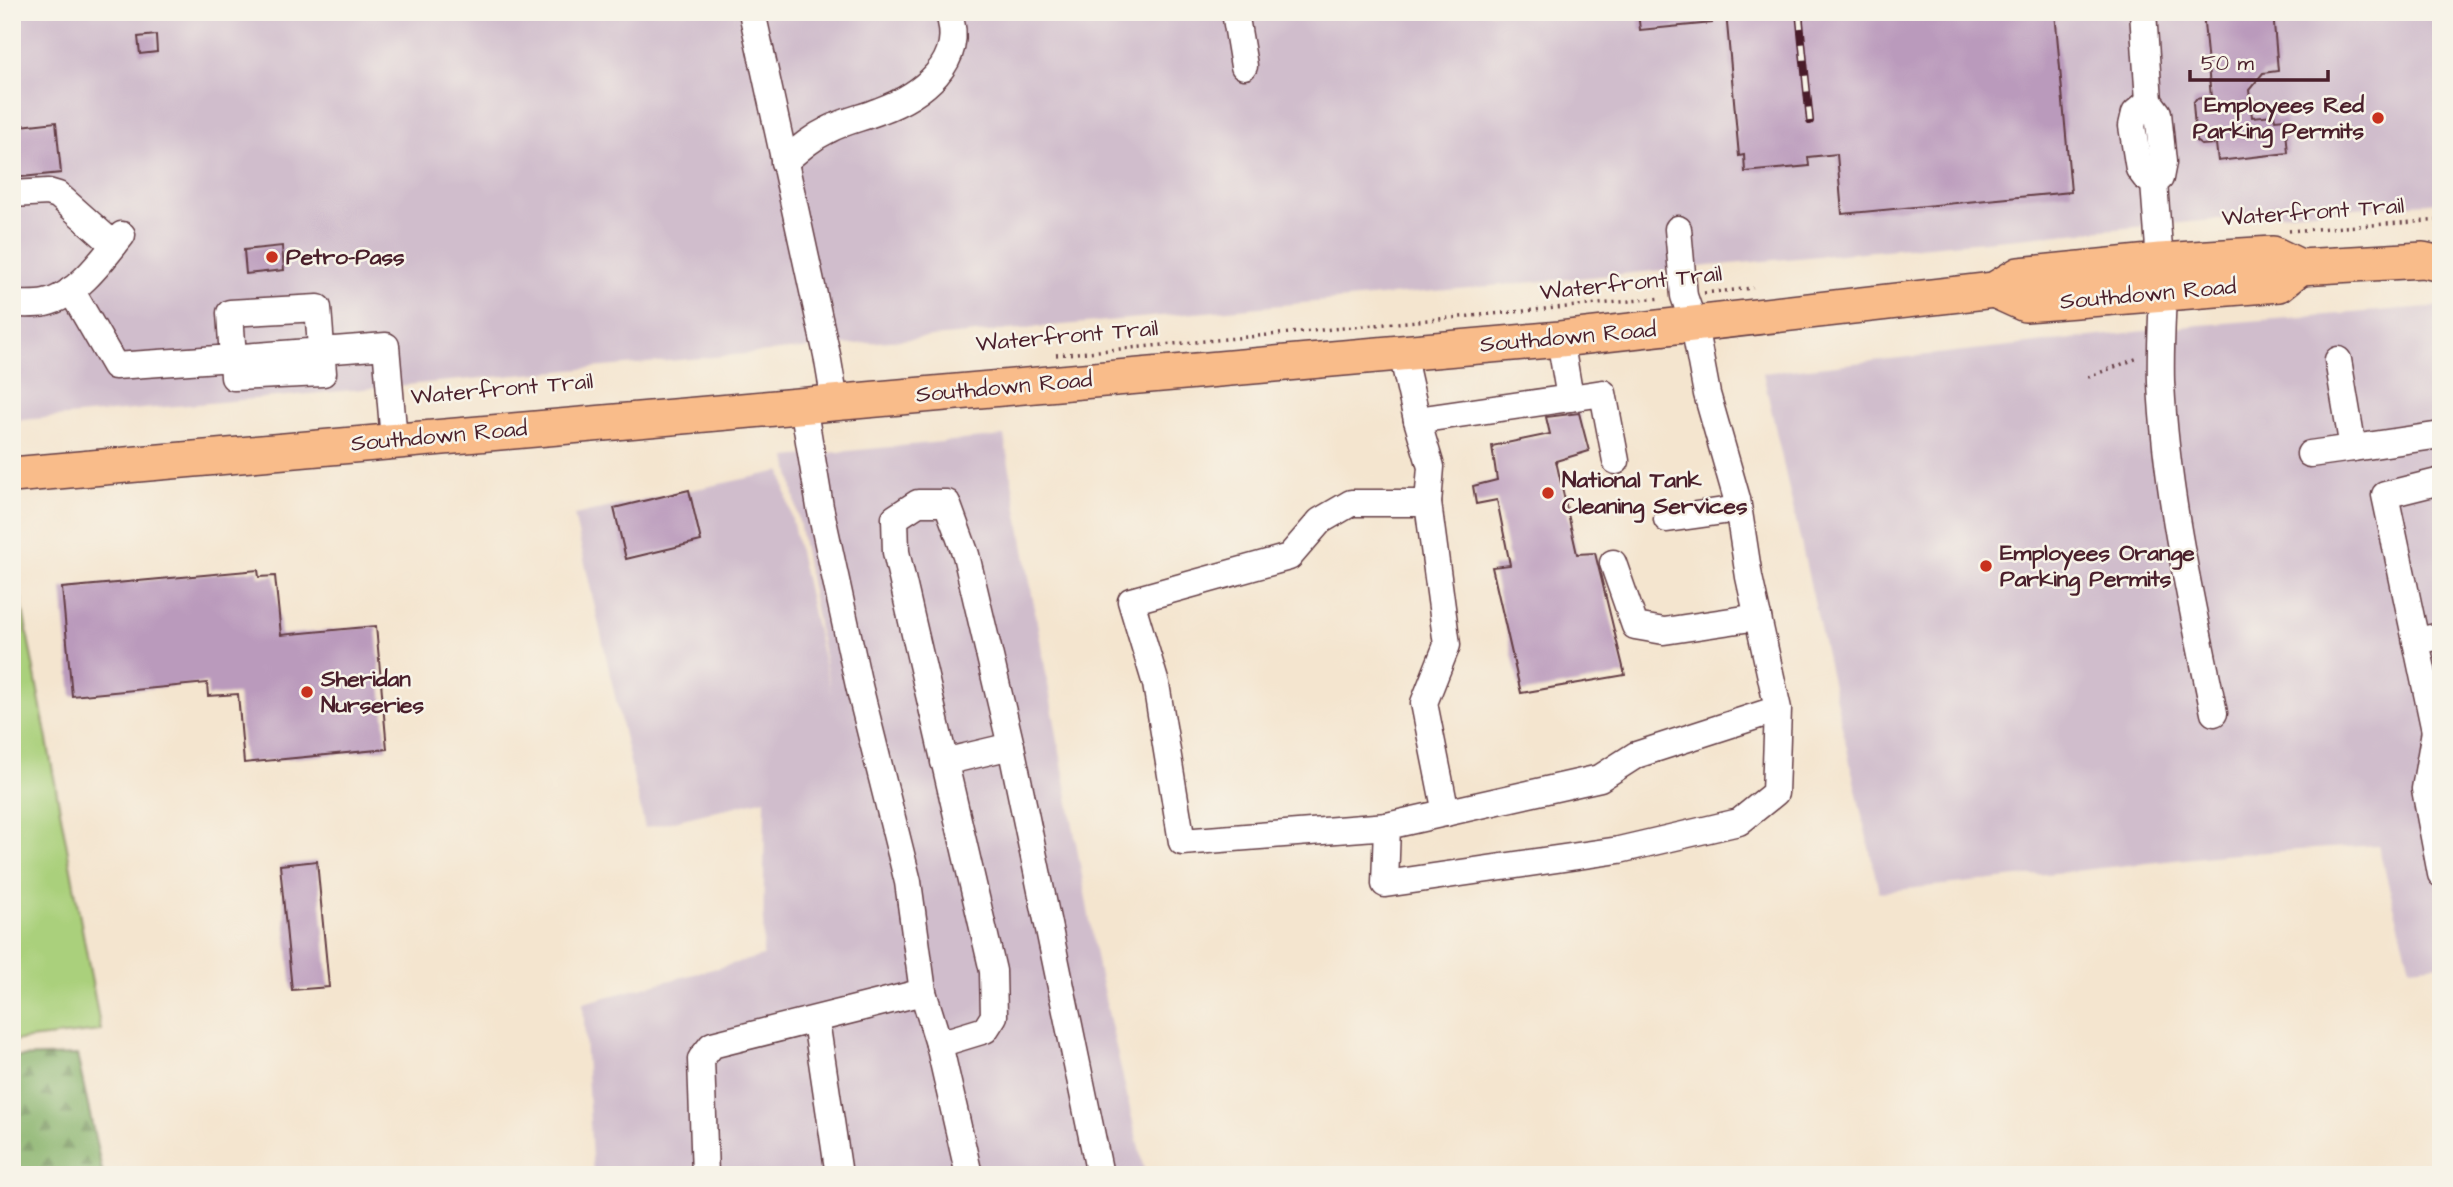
<svg xmlns="http://www.w3.org/2000/svg" width="2453" height="1187" font-family="'Architects Daughter',sans-serif">
  <style>
    .industrial { fill: #d0bdcc }
    .forest { fill: url(#forest-firs); stroke: #68684b; stroke-width: 2 }
    .park { fill: #aad07b; stroke: #7a7853; stroke-width: 2 }
    .building { fill: #ba9abc }
    .lines { fill: none; stroke-linecap: round; stroke-linejoin: round }
    .minor-casing { stroke: #643d44; stroke-width: 29 }
    .major-casing { stroke: #643d44; stroke-width: 38 }
    .path { stroke: #643d44; stroke-width: 3.5; stroke-dasharray: 2 5; stroke-linecap: butt }
    .minor { stroke: #fff; stroke-width: 26 }
    .major { stroke: #f9bc8a; stroke-width: 35 }
    .rail-casing { stroke: #4a1f2b; stroke-width: 8 }
    .rail { stroke: #f7f3e8; stroke-width: 5; stroke-dasharray: 16; stroke-linecap: butt }
    .poi-dot { fill: #c8321e; stroke: #f7f3e8; stroke-width: 2.5 }
    .labels { text-anchor: middle; dominant-baseline: central; stroke-width: 5; stroke-linejoin: round; paint-order: stroke }
    .poi-label { font-size: 23px; font-weight: bold; fill: #4a1f2b; stroke: #f7f3e8; text-anchor: start }
    .street-label { font-size: 23px; fill: #4a1f2b; stroke: #f7f3e8 }
  </style>
  <defs>
    <pattern id="forest-firs" width="22" height="20" patternUnits="userSpaceOnUse" patternTransform="scale(1.75)"><rect width="22" height="20" fill="#87b26b"/><path d="M5 1l3.5 6h-7zM16 11l3.5 6h-7z" fill="#709058"/></pattern>
  </defs>
  <rect width="100%" height="100%" fill="#f7f3e8"/>
  <filter id="ink" filterUnits="userSpaceOnUse"><feTurbulence type="fractalNoise" baseFrequency=".0143" numOctaves="2"/><feDisplacementMap in="SourceGraphic" scale="14" xChannelSelector="R" yChannelSelector="G"/><feConvolveMatrix kernelMatrix="1 2 1 2 8 2 1 2 1" color-interpolation-filters="sRGB"/></filter>
  <filter id="wash" filterUnits="userSpaceOnUse"><feTurbulence type="fractalNoise" baseFrequency=".00686" numOctaves="4" result="noise"/><feDisplacementMap in="SourceGraphic" scale="28" xChannelSelector="R" yChannelSelector="G"/><feGaussianBlur stdDeviation="1.57" result="paint"/><feColorMatrix in="noise" values="0 0 0 0 0 0 0 0 0 0 0 0 0 0 0 0 0 1.4 0 .05"/><feComposite in="paint" operator="in"/></filter>
  <g filter="url(#wash)">
    <rect width="100%" height="100%" fill="#f4e5cf"/>
    <g class="industrial">
      <path d="M12 12H2441V202L2312 211 12 421Z"/>
      <path d="M2441 306V964L2410 967 2378 845 2222 855 1879 892 1763 373 2200 325Z"/>
      <path d="M1004 436 1099 972 1145 1175H593L583 1003 763 956 765 799 645 828 574 515 781 471 831 694 787 457Z"/>
    </g>
    <path class="forest" d="M77 1055 103 1175H12V1057Z"/>
    <path class="park" d="M12 551 101 1031 12 1041Z"/>
    <g id="blocks">
      <g class="building">
        <path d="M1638 12H1712V23L1640 30Z"/>
        <path d="M1726 12H2055L2071 192 1842 214 1837 154 1808 157 1809 166 1745 172 1744 155 1739 156Z"/>
        <path d="M2203 12H2273L2278 71 2263 73 2249 90 2252 117 2274 115 2275 120 2285 119 2288 153 2218 161 2216 144 2201 145 2196 141 2193 103 2196 99 2211 97Z"/>
        <path d="M156 35 157 52 140 54 138 37Z"/>
        <path d="M56 122 61 173 12 178V127Z"/>
        <path d="M282 246 284 270 246 274 244 250Z"/>
        <path d="M1579 413 1589 451 1556 461 1577 554 1595 553 1625 675 1521 693 1492 567 1510 565 1497 500 1476 504 1473 486 1497 480 1492 446 1550 434 1546 417Z"/>
        <path d="M689 490 701 541 626 559 614 508Z"/>
        <path d="M258 570 259 577 275 576 281 635 376 626 387 749 244 763 238 694 208 696 207 683 72 696 62 588Z"/>
        <path d="M317 861 329 987 292 990 280 865Z"/>
      </g>
    </g>
  </g>
  <g filter="url(#ink)">
    <use href="#blocks" fill-opacity="0" stroke="#643d44" stroke-width="2"/>
    <g class="lines">
      <defs>
        <g id="minor">
          <path d="M752 12 827 355 835 402"/>
          <path d="M1235 12 1244 66"/>
          <path d="M2143 12 2149 101 2158 113 2163 162 2160 178 2154 183 2160 261"/>
          <path d="M2149 101 2135 113 2132 126 2139 169 2145 177 2154 183"/>
          <path d="M784 162C798 150 811 138 828 130 844 121 862 118 879 111 920 96 968 62 948 12"/>
          <path d="M12 194 48 192 58 195 114 245"/>
          <path d="M1678 229 1684 296 1694 325 1707 394 1737 499 1749 577 1778 709 1775 793 1739 822 1619 850 1385 884 1387 826 1600 778 1636 755 1778 709"/>
          <path d="M71 290 115 366 233 358 230 313 318 308 323 373 234 377 233 358 243 357 386 346 394 440"/>
          <path d="M2163 291C2162 321 2160 352 2161 382 2166 494 2192 604 2214 713"/>
          <path d="M12 304C23 304 35 305 45 303 76 297 104 258 122 235"/>
          <path d="M1402 353 1417 420 1570 398 1560 339"/>
          <path d="M1570 398 1603 393 1616 461"/>
          <path d="M803 405 820 507 859 686 908 882 923 992 939 1044 969 1175"/>
          <path d="M1417 420 1431 467 1428 503"/>
          <path d="M2353 448 2441 435"/>
          <path d="M2310 454 2353 448 2338 360"/>
          <path d="M2441 481 2385 495 2435 731 2441 730"/>
          <path d="M1667 519 1738 509"/>
          <path d="M1613 563 1635 626 1664 631 1758 617"/>
          <path d="M2416 641 2441 636"/>
          <path d="M2435 731 2425 789 2441 874"/>
          <path d="M944 762 1011 746"/>
          <path d="M1388 826 1182 842 1156 684 1131 601 1289 557 1320 521 1351 503H1428L1447 645 1424 703 1446 813"/>
          <path d="M816 1021 839 1175"/>
          <path d="M939 1044 985 1030 994 1016 993 971 896 552 895 518 918 503H947L966 555 1011 746 1100 1175"/>
          <path d="M705 1175 701 1059 712 1045 923 992"/>
        </g>
        <g id="major">
          <path d="M1994 290 2025 304 2279 284 2300 267"/>
          <path d="M12 475 1560 339 1994 290 2019 275 2160 261 2273 254 2300 267 2423 260 2441 264"/>
        </g>
      </defs>
      <use href="#minor" class="minor-casing"/>
      <use href="#major" class="major-casing"/>
      <g class="path">
        <path d="M2289 231 2441 220"/>
        <path d="M1704 293 1753 288"/>
        <path d="M1056 355 1662 298"/>
        <path d="M2088 377 2138 358"/>
      </g>
      <use href="#minor" class="minor"/>
      <use href="#major" class="major"/>
      <defs>
        <path id="rail" d="M1799 12 1810 121"/>
      </defs>
      <use href="#rail" class="rail-casing"/>
      <use href="#rail" class="rail"/>
    </g>
  </g>
  <g class="poi-dot">
    <circle cx="2378" cy="118" r="7"/>
    <circle cx="272" cy="257" r="7"/>
    <circle cx="1548" cy="493" r="7"/>
    <circle cx="1986" cy="566" r="7"/>
    <circle cx="307" cy="692" r="7"/>
  </g>
  <g class="labels">
    <g class="poi-label">
      <text x="2364" y="105" text-anchor="end">Employees Red<tspan x="2364" dy="26">Parking Permits</tspan></text>
      <text x="286" y="257">Petro-Pass</text>
      <text x="1562" y="480">National Tank<tspan x="1562" dy="26">Cleaning Services</tspan></text>
      <text x="2000" y="553">Employees Orange<tspan x="2000" dy="26">Parking Permits</tspan></text>
      <text x="321" y="679">Sheridan<tspan x="321" dy="26">Nurseries</tspan></text>
    </g>
    <g class="street-label">
      <text transform="translate(2313 212) rotate(-4)">Waterfront Trail</text>
      <text transform="translate(1631 283) rotate(-6)">Waterfront Trail</text>
      <text transform="translate(2148 294) rotate(-5)">Southdown Road</text>
      <text transform="translate(1067 336) rotate(-5)">Waterfront Trail</text>
      <text transform="translate(1568 337) rotate(-5)">Southdown Road</text>
      <text transform="translate(1004 387) rotate(-5)">Southdown Road</text>
      <text transform="translate(502 389) rotate(-5)">Waterfront Trail</text>
      <text transform="translate(439 436) rotate(-5)">Southdown Road</text>
    </g>
  </g>
  <rect width="2453" height="1187" fill="none" stroke="#f7f3e8" stroke-width="42"/>
  <path d="M2190 70v10h138v-10" fill="none" stroke="#4a1f2b" stroke-width="3.5"/>
  <text x="2201" y="70" font-size="21" fill="#4a1f2b" stroke="#f7f3e8" stroke-width="5" paint-order="stroke">50 m</text>
</svg>
